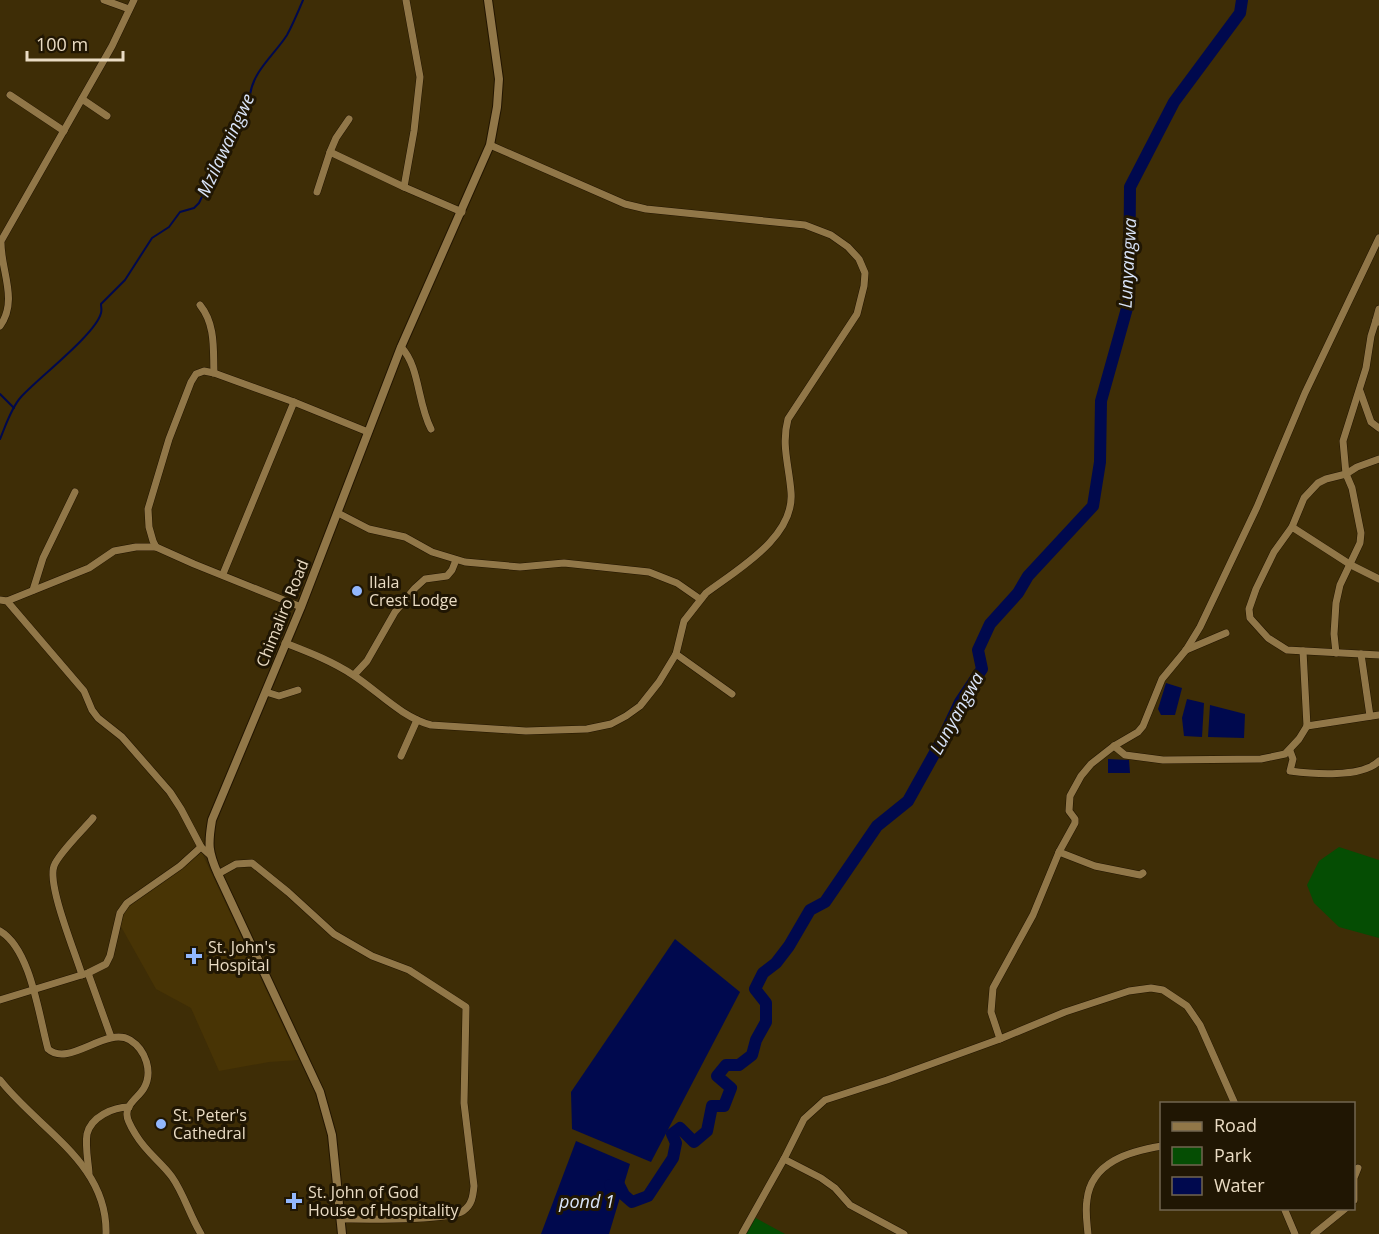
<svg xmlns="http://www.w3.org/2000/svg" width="1379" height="1234" font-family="'Open Sans',sans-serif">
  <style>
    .built { fill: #483405 }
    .green { fill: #054d03 }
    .water { fill: #00094e }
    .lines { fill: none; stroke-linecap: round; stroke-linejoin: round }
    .stream { stroke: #00094e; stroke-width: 2 }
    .river { stroke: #00094e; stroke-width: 12 }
    .minor-casing { stroke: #221500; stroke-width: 8 }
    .tertiary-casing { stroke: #221500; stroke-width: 10 }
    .minor { stroke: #917748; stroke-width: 7 }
    .tertiary { stroke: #917748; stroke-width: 8 }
    .poi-dot { fill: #92b7fd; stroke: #201603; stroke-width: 2 }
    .labels { text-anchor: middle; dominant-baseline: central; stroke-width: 6; stroke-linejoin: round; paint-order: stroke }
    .poi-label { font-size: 16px; fill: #eadcc4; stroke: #201603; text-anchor: start }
    .street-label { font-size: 16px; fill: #eadcc4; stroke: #201603 }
    .water-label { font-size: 18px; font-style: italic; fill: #d9e4f9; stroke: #201603 }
  </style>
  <rect width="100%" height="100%" fill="#3e2d06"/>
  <path class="built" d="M201 851 299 1060 269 1062 219 1071 191 1008 156 989 119 923 129 903Z"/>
  <g class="green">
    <path d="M1339 847 1379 860V938L1339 927 1314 903 1307 885 1319 861Z"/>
    <path d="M752 1216 785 1234H745Z"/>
  </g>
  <g class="water">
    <path d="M1166 683 1182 688 1175 715H1161L1158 709Z"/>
    <path d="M1187 699 1204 703 1202 737 1184 736 1182 718Z"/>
    <path d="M1210 705 1245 714 1244 738 1208 737Z"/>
    <path d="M1108 759 1129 760 1130 773H1108Z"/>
    <path d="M675 939 740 992 651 1162 572 1129 571 1092Z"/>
    <path d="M576 1141 630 1164 609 1234H541Z"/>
  </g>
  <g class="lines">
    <g class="stream">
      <path d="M0 394 14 408"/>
      <path d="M0 439C6 425 11 408 21 397 37 379 96 334 101 313 102 310 101 307 101 304L125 280 152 238 169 227 180 212 194 208 199 203 208 184 207 181 250 95C253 71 275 54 287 35 293 24 298 12 303 0"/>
    </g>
    <path class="river" d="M610 1185H619L624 1195 632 1202 648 1196 673 1158 676 1143 672 1134 680 1128 694 1142 707 1131 712 1106H724L731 1088 717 1076 726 1065H739L752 1055 756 1040 766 1022V1003L755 989 763 973 776 963 789 946 810 910 825 902 877 826 908 801 942 740 960 702 982 669 978 650 990 624 1018 593 1028 576 1093 506 1100 462 1101 401 1129 301 1130 187 1174 102 1240 13 1242 0"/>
    <defs>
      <g id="minor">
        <path d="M104 0 129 9"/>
        <path d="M10 95 64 131"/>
        <path d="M82 99 107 116"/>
        <path d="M330 152 336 138 349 119"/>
        <path d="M404 187 414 131 420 77 406 0"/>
        <path d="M317 192 330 152 404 187 462 212"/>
        <path d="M200 305C216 325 213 350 214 373"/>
        <path d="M1379 309 1376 320 1379 322"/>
        <path d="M0 326C19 300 0 269 1 241L112 46 134 0"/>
        <path d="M401 347C420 367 417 402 431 429"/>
        <path d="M1360 391 1371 422 1379 428"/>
        <path d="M338 513 369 529 405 537 432 552 465 562 520 567 564 563 649 572 677 583 700 599"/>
        <path d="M1292 527 1304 498 1318 483 1326 479 1346 474 1357 467 1379 459"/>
        <path d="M223 574 294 402"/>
        <path d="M1379 579 1351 565 1292 527 1274 552 1256 589 1249 609 1250 618 1268 638 1287 650 1379 655"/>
        <path d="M33 590 43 558 75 492"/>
        <path d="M0 600 7 601 84 691 92 710 98 718 122 737 170 792 181 809 201 847 210 855"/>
        <path d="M7 601 89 568 114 551 136 547H156"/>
        <path d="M301 607 194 564 156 547 153 541 149 527 148 509 169 439 191 382 196 374 204 371 214 373 294 402 368 432"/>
        <path d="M285 643C308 652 332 661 353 675 378 691 401 717 431 725L526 731 587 729 611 724 626 716 640 706 659 682 676 654 684 621 706 593C738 569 795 537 791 492 789 465 781 445 788 419L857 314 864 286 865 273 859 259 848 247 831 235 805 225 646 209 625 204 490 145"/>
        <path d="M1186 650 1226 633"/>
        <path d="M1336 653 1334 634 1336 603 1340 585 1360 543 1361 533 1352 488 1346 474 1343 441 1366 368 1371 336 1376 320"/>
        <path d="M676 654 732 694"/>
        <path d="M1361 654 1370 716"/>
        <path d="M354 675 367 661 395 612 415 588 425 579 447 576 452 570 456 560"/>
        <path d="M266 692 279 696 298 690"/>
        <path d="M1307 726 1379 715"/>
        <path d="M1114 746 1125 755 1163 760 1261 759 1285 754 1299 739 1307 726 1303 651"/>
        <path d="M1290 751 1293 759 1290 771C1313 774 1362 778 1379 761"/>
        <path d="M401 756 417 720"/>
        <path d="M1059 852 1095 866 1140 875 1143 873"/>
        <path d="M218 874 236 864 252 863 288 892 334 934 372 956 409 970 466 1007 464 1103 474 1186C473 1196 472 1205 463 1211 448 1221 363 1219 341 1219"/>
        <path d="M0 931C31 949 39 1017 48 1049 69 1068 106 1026 130 1040 146 1050 153 1072 144 1088 139 1097 126 1104 127 1115 127 1121 133 1130 136 1135 146 1152 161 1162 172 1177 184 1194 190 1216 201 1234"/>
        <path d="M88 973 111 1037"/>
        <path d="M82 975C75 952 47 885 54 866 58 854 84 829 93 818"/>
        <path d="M0 1000 88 973 106 964 110 956 120 913 127 903 180 866 201 847"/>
        <path d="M1000 1039 991 1012 993 988 1033 915 1059 852 1075 823V819L1069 811 1070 796 1081 776 1091 764 1114 746 1138 732 1143 726 1162 679 1186 650 1200 627 1257 507 1305 393 1379 238"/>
        <path d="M0 1080C39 1130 108 1163 106 1234"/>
        <path d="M784 1159 821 1178 835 1188 850 1205 904 1234"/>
        <path d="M89 1173C88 1160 85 1146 87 1134 91 1117 113 1107 129 1107"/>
        <path d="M1354 1200V1178L1358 1168"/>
        <path d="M1284 1208 1295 1234"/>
        <path d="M742 1234 784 1159 804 1119 825 1100 887 1080 1000 1039 1065 1012 1129 991 1151 988 1163 990 1187 1006 1200 1025 1235 1104"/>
        <path d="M1088 1234C1087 1223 1085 1211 1087 1200 1091 1162 1130 1151 1162 1146"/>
        <path d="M1314 1234 1346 1208"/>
      </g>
      <path id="tertiary" d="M342 1234 332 1135 320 1092 218 874C208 852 208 844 212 820L301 607 401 347 490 145 497 107 499 79 488 0"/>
    </defs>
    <use href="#minor" class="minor-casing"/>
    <use href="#tertiary" class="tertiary-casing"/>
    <use href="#minor" class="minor"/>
    <use href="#tertiary" class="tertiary"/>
  </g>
  <g class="poi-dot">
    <circle cx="357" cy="591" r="6"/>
    <path d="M191 947h6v6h6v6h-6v6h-6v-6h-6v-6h6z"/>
    <circle cx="161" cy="1124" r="6"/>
    <path d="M291 1192h6v6h6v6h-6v6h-6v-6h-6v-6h6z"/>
  </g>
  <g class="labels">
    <g class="poi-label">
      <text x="369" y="582">Ilala<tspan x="369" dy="18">Crest Lodge</tspan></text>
      <text x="208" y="947">St. John's<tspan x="208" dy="18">Hospital</tspan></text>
      <text x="173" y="1115">St. Peter's<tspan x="173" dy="18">Cathedral</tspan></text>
      <text x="308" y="1192">St. John of God<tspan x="308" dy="18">House of Hospitality</tspan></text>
    </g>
    <g class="street-label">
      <text transform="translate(282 613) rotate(-68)">Chimaliro Road</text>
    </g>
    <g class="water-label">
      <text transform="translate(225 145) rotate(-65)">Mzilawaingwe</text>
      <text transform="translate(1127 263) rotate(-87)">Lunyangwa</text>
      <text transform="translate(956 713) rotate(-61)">Lunyangwa</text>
      <text x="587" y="1201">pond 1</text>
    </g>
  </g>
  <rect x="1160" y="1102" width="195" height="108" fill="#201603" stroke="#716550" stroke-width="1.5"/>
  <rect x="1172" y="1122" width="30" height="9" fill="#917748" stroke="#716550" stroke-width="1.5"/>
  <text x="1214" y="1132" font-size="18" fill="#eadcc4">Road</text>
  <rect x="1172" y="1147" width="30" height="18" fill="#054d03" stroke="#716550" stroke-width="1.5"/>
  <text x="1214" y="1162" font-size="18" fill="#eadcc4">Park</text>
  <rect x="1172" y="1177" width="30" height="18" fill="#00094e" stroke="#716550" stroke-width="1.5"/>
  <text x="1214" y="1192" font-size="18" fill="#eadcc4">Water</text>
  <path d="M27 51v9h96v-9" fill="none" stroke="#eadcc4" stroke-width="3"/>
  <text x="36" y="51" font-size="18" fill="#eadcc4" stroke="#201603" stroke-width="4.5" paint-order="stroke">100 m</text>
</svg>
